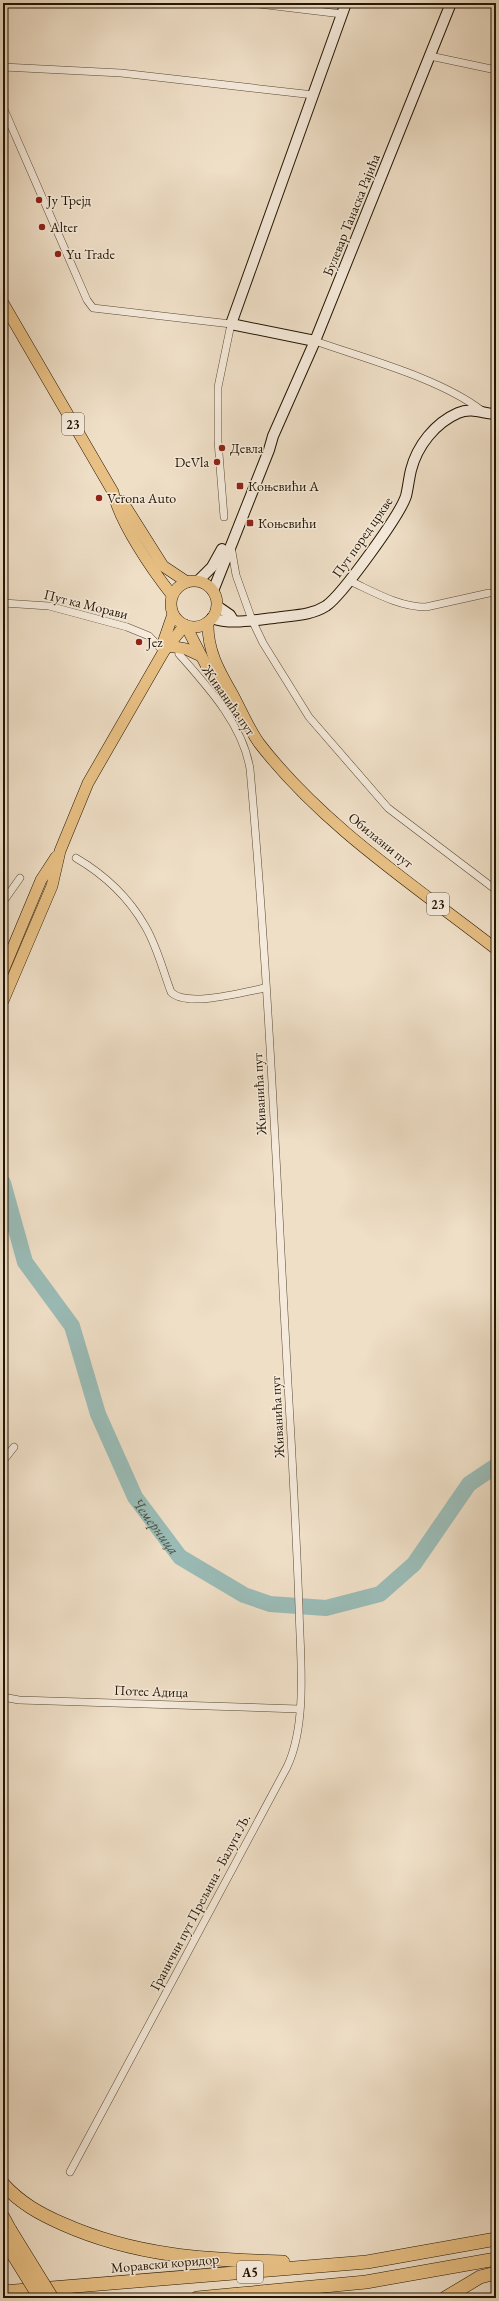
<svg xmlns="http://www.w3.org/2000/svg" width="499" height="2301" font-family="'EB Garamond',serif">
  <style>
    .lines { fill: none; stroke-linecap: round; stroke-linejoin: round }
    .river { stroke: #9abcb7; stroke-width: 16 }
    .street-casing { stroke: #564832; stroke-width: 8 }
    .secondary-casing { stroke: #231501; stroke-width: 12 }
    .primary-casing { stroke: #231501; stroke-width: 12 }
    .highway-casing { stroke: #231501; stroke-width: 14 }
    .street { stroke: #f5eadb; stroke-width: 7 }
    .secondary { stroke: #f5eadb; stroke-width: 10 }
    .primary { stroke: #e8c084; stroke-width: 11 }
    .highway { stroke: #e8c084; stroke-width: 13 }
    .highway-bridge-casing { stroke: #231501; stroke-width: 14; stroke-linecap: butt }
    .highway-bridge { stroke: #e8c084; stroke-width: 13 }
    .poi-dot { fill: #8f2418; stroke: #f5eadb; stroke-width: 1.5 }
    .labels { text-anchor: middle; dominant-baseline: central; stroke-width: 3; stroke-linejoin: round; paint-order: stroke }
    .shield { fill: #f5eadb; stroke: #625542; stroke-width: 1 }
    .shield-label { font-size: 13px; font-weight: bold; fill: #231501 }
    .poi-label { font-size: 14px; fill: #231501; stroke: #f5eadb; text-anchor: start }
    .street-label { font-size: 14px; fill: #231501; stroke: #f5eadb }
    .water-label { font-size: 15px; font-style: italic; fill: #4d4f41; stroke: #f5eadb }
  </style>
  <rect width="100%" height="100%" fill="#efdfc7"/>
  <filter id="stains"><feTurbulence type="fractalNoise" baseFrequency=".005" numOctaves="4"/><feColorMatrix values="0 0 0 0 .2 0 0 0 0 .09 0 0 0 0 .02 0 0 0 .5 -.17"/></filter>
  <radialGradient id="worn" r=".72"><stop offset=".6" stop-color="#630" stop-opacity="0"/><stop offset="1" stop-color="#630" stop-opacity=".3"/></radialGradient>
  <g class="lines">
    <path class="river" id="s1" d="M3 1183 25 1262 72 1326 98 1414 135 1497 180 1557 244 1595 270 1604 326 1608 380 1594 414 1564 469 1484 496 1466"/>
    <defs>
      <g id="street">
        <path d="M251 3 342 14"/>
        <path d="M430 56 496 70"/>
        <path d="M3 67 121 73 314 95"/>
        <path d="M3 107 87 300 93 308 231 324 218 387V441L224 517"/>
        <path d="M315 341C366 359 439 378 481 410"/>
        <path d="M231 546 236 575 252 620 263 643 309 717 388 808 496 890"/>
        <path d="M350 581C374 592 399 607 426 607L489 593"/>
        <path d="M3 603 49 606 127 627 149 636 164 652"/>
        <path d="M76 858C105 875 129 898 145 926 157 946 163 971 171 992 186 1008 244 992 265 988"/>
        <path d="M3 902 20 878"/>
        <path d="M3 1461 14 1447"/>
        <path d="M3 1697 19 1700 299 1709"/>
        <path d="M70 2172 287 1767C308 1723 300 1655 299 1607 297 1550 294 1494 291 1437 278 1214 270 991 250 769 243 725 208 687 179 654"/>
      </g>
      <g id="secondary">
        <path d="M315 341 231 324 346 3"/>
        <path d="M198 581 212 567 222 549"/>
        <path d="M213 591 269 450 273 436 315 341 451 3"/>
        <path d="M217 606 230 615 233 620"/>
        <path d="M212 618C231 625 253 620 274 618 292 615 310 616 326 606 342 595 400 515 406 496 408 488 409 478 411 470 417 446 435 423 458 413 472 407 484 414 496 414"/>
      </g>
      <g id="primary">
        <path d="M3 303 113 492C120 523 152 570 172 595"/>
        <path d="M122 501 163 566 187 582"/>
        <circle cx="194" cy="604" r="23"/>
        <path d="M208 622C207 650 219 671 233 695 241 710 249 729 259 743 323 826 414 885 496 949"/>
        <path d="M186 626 207 667 226 697"/>
        <path d="M169 646 186 649 201 656"/>
        <path d="M164 651V640L173 614"/>
        <path d="M3 971 41 880 56 857"/>
        <path d="M3 1001 52 886 60 851 88 783 164 651 185 625"/>
      </g>
      <g id="highway">
        <path d="M3 2184C20 2203 40 2214 63 2224 135 2256 206 2260 283 2262"/>
        <path d="M3 2217 10 2230"/>
        <path d="M3 2292 367 2262 496 2239"/>
        <path d="M197 2298 366 2282 496 2259"/>
        <path d="M445 2298 480 2277 496 2273"/>
      </g>
    </defs>
    <use href="#street" class="street-casing"/>
    <use href="#secondary" class="secondary-casing"/>
    <use href="#primary" class="primary-casing"/>
    <use href="#highway" class="highway-casing"/>
    <use href="#street" class="street"/>
    <use href="#secondary" class="secondary"/>
    <use href="#primary" class="primary"/>
    <use href="#highway" class="highway"/>
    <defs>
      <g id="highway-bridge">
        <path d="M10 2230 52 2298"/>
        <path d="M3 2238 40 2298"/>
      </g>
    </defs>
    <use href="#highway-bridge" class="highway-bridge-casing"/>
    <use href="#highway-bridge" class="highway-bridge"/>
  </g>
  <g class="poi-dot">
    <circle cx="39" cy="200" r="4"/>
    <circle cx="42" cy="227" r="4"/>
    <circle cx="58" cy="254" r="4"/>
    <circle cx="222" cy="448" r="4"/>
    <circle cx="217" cy="462" r="4"/>
    <rect x="236" y="482" width="8" height="8" rx="2"/>
    <circle cx="99" cy="498" r="4"/>
    <rect x="246" y="519" width="8" height="8" rx="2"/>
    <circle cx="139" cy="642" r="4"/>
  </g>
  <g class="labels">
    <g class="shield">
      <rect x="62" y="413" width="22" height="22" rx="3"/>
      <rect x="427" y="893" width="22" height="22" rx="3"/>
      <rect x="237" y="2261" width="26" height="22" rx="3"/>
    </g>
    <g class="shield-label">
      <text x="73" y="424">23</text>
      <text x="438" y="904">23</text>
      <text x="250" y="2272">A5</text>
    </g>
    <g class="poi-label">
      <text x="47" y="200">Ју Трејд</text>
      <text x="50" y="227">Alter</text>
      <text x="66" y="254">Yu Trade</text>
      <text x="230" y="448">Девла</text>
      <text x="209" y="462" text-anchor="end">DeVla</text>
      <text x="248" y="486">Коњевићи А</text>
      <text x="107" y="498">Verona Auto</text>
      <text x="258" y="523">Коњевићи</text>
      <text x="147" y="642">Jez</text>
    </g>
    <g class="street-label">
      <text transform="translate(351 215) rotate(-68)">Булевар Танаска Рајића</text>
      <text transform="translate(362 537) rotate(-55)">Пут поред цркве</text>
      <text transform="translate(86 604) rotate(14)">Пут ка Морави</text>
      <text transform="translate(229 700) rotate(55)">Живанића пут</text>
      <text transform="translate(381 840) rotate(39)">Обилазни пут</text>
      <text transform="translate(259 1094) rotate(-93)">Живанића пут</text>
      <text transform="translate(277 1417) rotate(-93)">Живанића пут</text>
      <text transform="translate(151 1691) rotate(2)">Потес Адица</text>
      <text transform="translate(200 1902) rotate(-62)">Гранични пут Прељина - Балуга Љ.</text>
      <text transform="translate(165 2263) rotate(-5)">Моравски коридор</text>
    </g>
    <g class="water-label">
      <text stroke="none"><textPath href="#s1" startOffset="380">Чемерница</textPath></text>
    </g>
  </g>
  <rect width="499" height="2301" fill="none" stroke="#efdfc7" stroke-width="16"/>
  <rect x="4" y="4" width="491" height="2293" fill="none" stroke="#231501" stroke-width="2"/>
  <rect x="8" y="8" width="483" height="2285" fill="none" stroke="#231501"/>
  <rect width="100%" height="100%" filter="url(#stains)"/>
  <rect width="100%" height="100%" fill="url(#worn)"/>
</svg>
